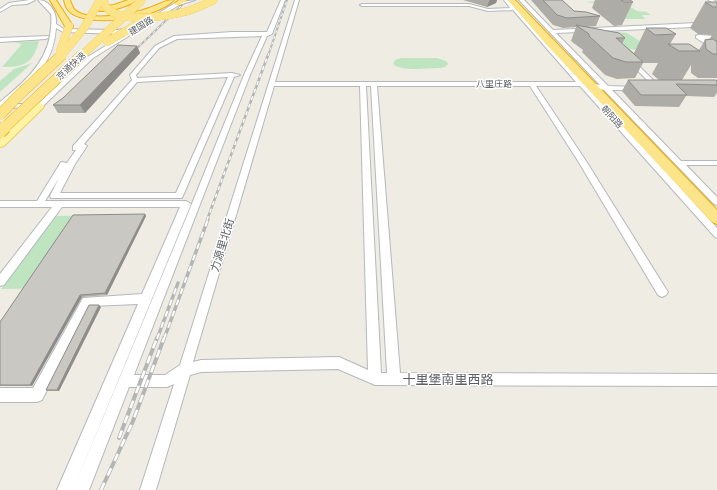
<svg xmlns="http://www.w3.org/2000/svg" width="717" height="490" font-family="'Archivo Narrow','Noto Sans SC',sans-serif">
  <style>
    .green { fill: #bfe5c0 }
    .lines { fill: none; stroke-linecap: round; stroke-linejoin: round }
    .minor-casing { stroke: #b5b8bd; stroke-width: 2 }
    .major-casing { stroke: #f1cc58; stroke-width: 2 }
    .highway-casing { stroke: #efae01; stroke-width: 2 }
    .minor { fill: #fff; fill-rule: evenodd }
    .major { fill: #fff4a6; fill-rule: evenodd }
    .highway { fill: #fce48b; fill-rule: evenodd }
    .rail-far3-casing { stroke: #b4b5b5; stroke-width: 2 }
    .rail-far2-casing { stroke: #b4b5b5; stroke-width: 2.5 }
    .rail-far1-casing { stroke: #b4b5b5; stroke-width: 3.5 }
    .rail-casing { stroke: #b4b5b5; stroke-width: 4 }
    .rail-far3 { stroke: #fff; stroke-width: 1; stroke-dasharray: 3; stroke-linecap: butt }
    .rail-far2 { stroke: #fff; stroke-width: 1.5; stroke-dasharray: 4; stroke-linecap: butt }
    .rail-far1 { stroke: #fff; stroke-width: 2; stroke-dasharray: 6; stroke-linecap: butt }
    .rail { stroke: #fff; stroke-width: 2.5; stroke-dasharray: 8; stroke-linecap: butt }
    .highway-bridge-far2-casing { stroke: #efae01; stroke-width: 8; stroke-linecap: butt }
    .highway-bridge-far1-casing { stroke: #efae01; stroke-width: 11; stroke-linecap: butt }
    .highway-bridge-casing { stroke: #efae01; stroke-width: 14; stroke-linecap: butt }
    .highway-bridge-far2 { stroke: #fce48b; stroke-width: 8 }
    .highway-bridge-far1 { stroke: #fce48b; stroke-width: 10 }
    .highway-bridge { stroke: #fce48b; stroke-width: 12 }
    .wall { fill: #aeaca7 }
    .shaded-wall { fill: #8d8c88 }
    .building { fill: #cac8c2; stroke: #8d8c88 }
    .labels { text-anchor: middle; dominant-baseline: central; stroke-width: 3; stroke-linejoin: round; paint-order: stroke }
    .far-street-label { font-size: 9px; fill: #5b5e63; stroke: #fff }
    .street-label { font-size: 11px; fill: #5b5e63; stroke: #fff }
    .near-street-label { font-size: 13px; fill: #5b5e63; stroke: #fff }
  </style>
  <rect width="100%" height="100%" fill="#eeece3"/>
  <g class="green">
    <path d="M618 0 637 11 646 12 651 15H642L645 19H622L601 4 585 2Z"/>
    <path d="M609 31 627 33 648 46C627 55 622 46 609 31Z"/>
    <path d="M39 41C33 63 25 67 2 67L22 44 13 42Z"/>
    <path d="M401 58H437L446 61 448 64 445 67 440 68C429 68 401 72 393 64L395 60Z"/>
    <path d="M32 63 0 92V81L14 69Z"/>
    <path d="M127 215 86 288 1 289 55 216Z"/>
  </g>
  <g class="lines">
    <defs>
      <g id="minor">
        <path d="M30 0H35L27 4 12 5 0 12V9L9 3Z"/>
        <path d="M38 0C50 0 57 13 56 24L64 29 117 30 129 28 131 30 175 3 195 0 179 5 93 58 42 107 0 108V102C23 83 44 66 50 36 51 29 52 21 51 14ZM56 28 63 32 117 34 129 32 89 56 38 104H6C33 81 53 65 56 28Z"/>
        <path d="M281 0H285L272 34 267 36 250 75 134 375H165L180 365 295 0H299L275 82H576L513 10 488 11 469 6H362L360 5 362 4H469L488 9 510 8 504 0H508L584 82 600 85 519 0H524L553 30 717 22V26L556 33 608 86 639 87 640 88 637 90H612L681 161H717V165H686L717 197V205L714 204 604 90 588 87 717 228V238L714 236 580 86H536L586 161 666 289 668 292 666 295 662 297 658 295 578 161 530 86H377L400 373 717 374V386L375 385 338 369 201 372 190 375 156 490H140L174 384 167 387H129L89 490H73L189 211 244 75 262 36 177 39 159 48 136 75 137 78 232 73 240 75 234 77 182 198H51L50 196 59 178 45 201H186L191 204 73 490H57L138 304 90 306 42 400 37 402H0V388H33L83 298 142 294 180 207H62L4 285 0 286V274L52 207H0V201H37L61 162 67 163 76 150H73V146L132 80 130 75 155 46 174 36 232 32H267ZM228 77 176 193H60L75 164 87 146 84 144 137 82ZM274 86H360L368 370 339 357 201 360 193 362ZM366 86H371L387 373H381Z"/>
        <path d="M708 0H713L717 2V5Z"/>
        <path d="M698 35 716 36V38L704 39 717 47V51L696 38V36Z"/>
        <path d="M48 36 49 37 46 39 0 42V38Z"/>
        <path d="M629 60H633L654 81V83H650L629 62Z"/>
      </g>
      <path id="major" d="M40 103 44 106 43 108 4 146 0 147V139L37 104Z"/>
      <g id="highway">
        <path d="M50 0H56L73 26 72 28H66Z"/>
        <path d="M64 0H70C71 3 72 6 74 9 86 23 133 14 149 8 158 5 165 0 174 0 157 18 92 28 71 13 67 10 65 5 64 0Z"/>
        <path d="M128 0H137C130 6 102 15 95 9L98 7 114 5Z"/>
        <path d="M179 0H187L179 5H175V3Z"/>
        <path d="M508 0H515L717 210V224L712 222 544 42Z"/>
      </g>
    </defs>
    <use href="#minor" class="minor-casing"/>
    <use href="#major" class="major-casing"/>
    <use href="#highway" class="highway-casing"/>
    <use href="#minor" class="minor"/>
    <use href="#major" class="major"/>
    <use href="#highway" class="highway"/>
    <defs>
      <g id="rail-far3">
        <path d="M131 54 182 5"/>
        <path d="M268 56 287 0"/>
      </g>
      <path id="rail-far2" d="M207 220 268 55"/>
      <g id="rail-far1">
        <path d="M157 339 178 283"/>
        <path d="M164 339 208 219"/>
      </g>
      <g id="rail">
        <path d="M119 438 157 338"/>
        <path d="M101 490 133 421 164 338"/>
      </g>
    </defs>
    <use href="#rail-far3" class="rail-far3-casing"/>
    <use href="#rail-far2" class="rail-far2-casing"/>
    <use href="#rail-far1" class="rail-far1-casing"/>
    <use href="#rail" class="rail-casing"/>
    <use href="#rail-far3" class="rail-far3"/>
    <use href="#rail-far2" class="rail-far2"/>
    <use href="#rail-far1" class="rail-far1"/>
    <use href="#rail" class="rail"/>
    <defs>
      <g id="highway-bridge-far2">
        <path d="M103 0C104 2 105 7 107 8 121 24 170 16 188 11 197 8 206 4 214 0"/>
        <path d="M107 42 148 18"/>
        <path d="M60 51 69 26"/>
        <path d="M61 56 84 28 100 0"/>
        <path d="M81 56 142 0"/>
      </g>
      <g id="highway-bridge-far1">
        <path d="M0 115 18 96 62 55"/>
        <path d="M4 128 82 55"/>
      </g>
      <path id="highway-bridge" d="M0 132 5 127"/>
    </defs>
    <use href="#highway-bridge-far2" class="highway-bridge-far2-casing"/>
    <use href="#highway-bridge-far1" class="highway-bridge-far1-casing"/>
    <use href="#highway-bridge" class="highway-bridge-casing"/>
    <use href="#highway-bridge-far2" class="highway-bridge-far2"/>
    <use href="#highway-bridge-far1" class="highway-bridge-far1"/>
    <use href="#highway-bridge" class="highway-bridge"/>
  </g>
  <g class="wall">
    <path d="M463 0H497L496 3 487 7Z"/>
    <path d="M531 0H562L574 11 600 16 596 26 587 27 625 38 622 44 634 53 646 28 676 34 670 44 699 50 705 40H709L712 35 698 34 690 28 705 2H717V78H698L691 73V65L682 80 717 81V93L714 97 686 96 679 107 635 106 622 91 628 80H659L652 74 658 63H643L635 78 617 79 605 75 582 52 583 50 571 41 576 27 563 28 553 25Z"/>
    <path d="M595 0H630L633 2 622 25 614 26 592 8Z"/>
    <path d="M137 46 140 53 85 113H58L53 105Z"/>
    <path d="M145 214 146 216 107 295 82 297 32 386H0V322Z"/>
    <path d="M101 307 59 391H48L46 390Z"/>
  </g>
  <g class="shaded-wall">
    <path d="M490 0H497L496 3 487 7 489 1Z"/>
    <path d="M137 46 140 53 85 113 80 105Z"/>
    <path d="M145 214 146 216 107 295 105 293Z"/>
    <path d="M80 295 82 297 32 386 30 385Z"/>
    <path d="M99 305 101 307 59 391 57 390Z"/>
  </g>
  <g class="building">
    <path d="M543 0H562L574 11 586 12 600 16 567 18 557 15Z"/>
    <path d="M621 0H630L633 2H624Z"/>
    <path d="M705 2H717V7H713Z"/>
    <path d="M576 25 619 33 625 38H616L643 62H626L613 58 589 36V34Z"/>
    <path d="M646 28H666L676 34 655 35Z"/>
    <path d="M713 39 717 42V54H713L706 49 705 40Z"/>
    <path d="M668 44H689L700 51H679Z"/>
    <path d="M118 45 137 46 80 105H53L63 98Z"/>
    <path d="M628 80H716L717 81V85L676 84 687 95H641Z"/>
    <path d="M145 214 105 293 80 295 30 385H0V322L73 215Z"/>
    <path d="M89 305H99L57 390H46Z"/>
  </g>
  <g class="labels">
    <g class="far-street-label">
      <text transform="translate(141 26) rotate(-32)">建国路</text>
      <text transform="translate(71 66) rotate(-43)">京通快速</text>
      <text x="494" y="84">八里庄路</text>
      <text transform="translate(612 117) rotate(48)">朝阳路</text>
    </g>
    <g class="street-label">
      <text transform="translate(222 245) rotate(-73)">力源里北街</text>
    </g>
    <g class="near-street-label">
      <text x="448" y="379">十里堡南里西路</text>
    </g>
  </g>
</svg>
